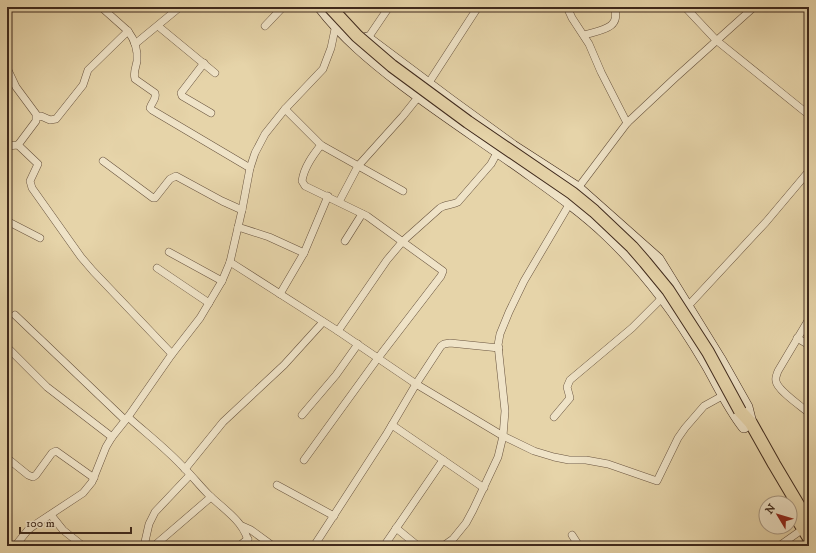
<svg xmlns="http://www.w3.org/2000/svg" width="816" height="553" font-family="'IM FELL DW Pica',serif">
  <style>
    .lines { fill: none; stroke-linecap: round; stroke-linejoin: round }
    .street-casing { stroke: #69543f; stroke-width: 8 }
    .secondary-casing { stroke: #3f291c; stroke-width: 12 }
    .primary-casing { stroke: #3f291c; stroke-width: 14 }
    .street { stroke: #efe3c7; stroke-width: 7 }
    .secondary { stroke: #efe3c7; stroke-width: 11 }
    .primary { stroke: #e6d4a9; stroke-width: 12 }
    .primary-bridge-casing { stroke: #3f291c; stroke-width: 14; stroke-linecap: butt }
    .primary-bridge { stroke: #e6d4a9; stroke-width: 12 }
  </style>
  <rect width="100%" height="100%" fill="#e6d4a9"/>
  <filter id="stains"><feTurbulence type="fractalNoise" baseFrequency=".005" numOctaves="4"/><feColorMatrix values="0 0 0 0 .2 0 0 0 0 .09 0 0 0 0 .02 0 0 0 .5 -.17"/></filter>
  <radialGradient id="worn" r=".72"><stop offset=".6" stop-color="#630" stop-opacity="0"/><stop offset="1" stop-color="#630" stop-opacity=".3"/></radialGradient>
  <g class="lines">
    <defs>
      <g id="street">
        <path d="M101 7 128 31C134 39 138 50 137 61 136 67 133 73 135 79L155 93C157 99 151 103 150 108L152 110 250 168"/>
        <path d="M567 7 572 18 589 44 601 72 627 123"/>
        <path d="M685 7 716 40 809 115"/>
        <path d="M158 26 215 73"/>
        <path d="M265 26 283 7"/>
        <path d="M584 35C600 30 622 29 614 7"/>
        <path d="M368 38 389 7"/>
        <path d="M135 44 180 7"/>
        <path d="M204 63 181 93 182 96 211 113"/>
        <path d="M7 68 16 87 36 114V121L18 145 38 164 30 181 32 188 81 257 93 271 172 354"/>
        <path d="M428 84 478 7"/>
        <path d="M285 109 321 145 403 191"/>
        <path d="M37 117 41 116 50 120 56 119 83 85 88 70 128 31"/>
        <path d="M7 146 18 145"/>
        <path d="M103 161 153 198H155L170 179 176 176 222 201 242 210"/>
        <path d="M578 188 627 123 675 78 754 7"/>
        <path d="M339 202 358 166 403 116 419 96"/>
        <path d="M7 221 40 238"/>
        <path d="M238 227 269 237 304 253"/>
        <path d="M345 241 362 214"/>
        <path d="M169 252 222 281"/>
        <path d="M230 262 338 331 416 384 503 436 534 451 554 457 569 460H586L608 464 657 481 678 438 685 428 704 406 724 395"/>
        <path d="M157 268 209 303"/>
        <path d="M280 294 304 253 328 196"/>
        <path d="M688 306 766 222 809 171"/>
        <path d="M15 315 125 420"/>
        <path d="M809 319 778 371C777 374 775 378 776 381 777 390 802 407 809 413"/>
        <path d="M338 331 387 260 403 241 440 208C446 204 453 205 458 202L491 164 498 151"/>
        <path d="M797 338 809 345"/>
        <path d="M10 350 47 387 112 437"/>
        <path d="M302 415 336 375 358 344"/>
        <path d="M128 417C147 434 168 450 185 469 193 477 200 486 208 494 224 510 246 522 249 546"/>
        <path d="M554 417 570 398 567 387 570 380 632 328 663 297"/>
        <path d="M392 425 484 488"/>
        <path d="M7 458 28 475 33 477 36 475 52 453 56 451 94 478"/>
        <path d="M304 460 378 358 441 276 443 271 367 216 305 186 302 181C304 167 313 155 321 145"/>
        <path d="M185 469 223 422 284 365 323 322"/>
        <path d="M277 485 334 516"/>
        <path d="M51 515 63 530 83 546"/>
        <path d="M242 526 251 530 273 546"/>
        <path d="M396 528 418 546"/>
        <path d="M572 535 579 546"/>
        <path d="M15 546 28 530 36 524 83 493 92 482 106 447 112 437 128 417 172 354 200 318 222 281 230 262 242 210 250 168 255 153 265 134 285 109 323 69 331 48 335 29 339 24"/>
        <path d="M144 546 149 524 155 512 190 475"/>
        <path d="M154 546 211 497"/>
        <path d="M239 546 248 539"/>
        <path d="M314 546 386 435 416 384 441 346 444 344 450 343 499 348"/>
        <path d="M384 546 443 460"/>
        <path d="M443 546 453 539 466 523 473 510 498 457 503 436 505 411 498 345 500 334 509 312 524 281 570 203"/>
        <path d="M779 546 803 529"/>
      </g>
      <g id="secondary">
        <path d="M320 7C343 37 372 61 402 84 443 115 486 143 528 173 556 193 583 212 607 235 648 274 678 316 707 365 719 386 729 408 744 427"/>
        <path d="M367 38 451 101 513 146 578 188 658 259 721 361 747 407 751 423"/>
      </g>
      <g id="primary">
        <path d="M740 411 751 423 774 464 809 523"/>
        <path d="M796 517 809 538"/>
      </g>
    </defs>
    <use href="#street" class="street-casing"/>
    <use href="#secondary" class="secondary-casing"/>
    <use href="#primary" class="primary-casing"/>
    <use href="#street" class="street"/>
    <use href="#secondary" class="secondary"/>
    <use href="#primary" class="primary"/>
    <defs>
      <path id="primary-bridge" d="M330 7 357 36 392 66 468 122 572 193 594 211 632 247 645 262 668 290 708 352 740 411"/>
    </defs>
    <use href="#primary-bridge" class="primary-bridge-casing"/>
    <use href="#primary-bridge" class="primary-bridge"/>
  </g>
  <rect width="816" height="553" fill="none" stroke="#e6d4a9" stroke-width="24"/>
  <rect x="8" y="8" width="800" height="537" fill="none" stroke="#3f291c" stroke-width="2"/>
  <rect x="12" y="12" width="792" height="529" fill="none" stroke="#3f291c"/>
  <g transform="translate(778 515) rotate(308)"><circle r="19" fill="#efe3c7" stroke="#a99983"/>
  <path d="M0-3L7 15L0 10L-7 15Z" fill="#8f2418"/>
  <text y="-6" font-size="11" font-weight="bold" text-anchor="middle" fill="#3f291c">N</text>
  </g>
  <path d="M20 527v6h111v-6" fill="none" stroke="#3f291c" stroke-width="2"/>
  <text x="26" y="527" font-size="12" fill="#3f291c" stroke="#efe3c7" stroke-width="3" paint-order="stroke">100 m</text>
  <rect width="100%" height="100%" filter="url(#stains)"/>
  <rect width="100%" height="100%" fill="url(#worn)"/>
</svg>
